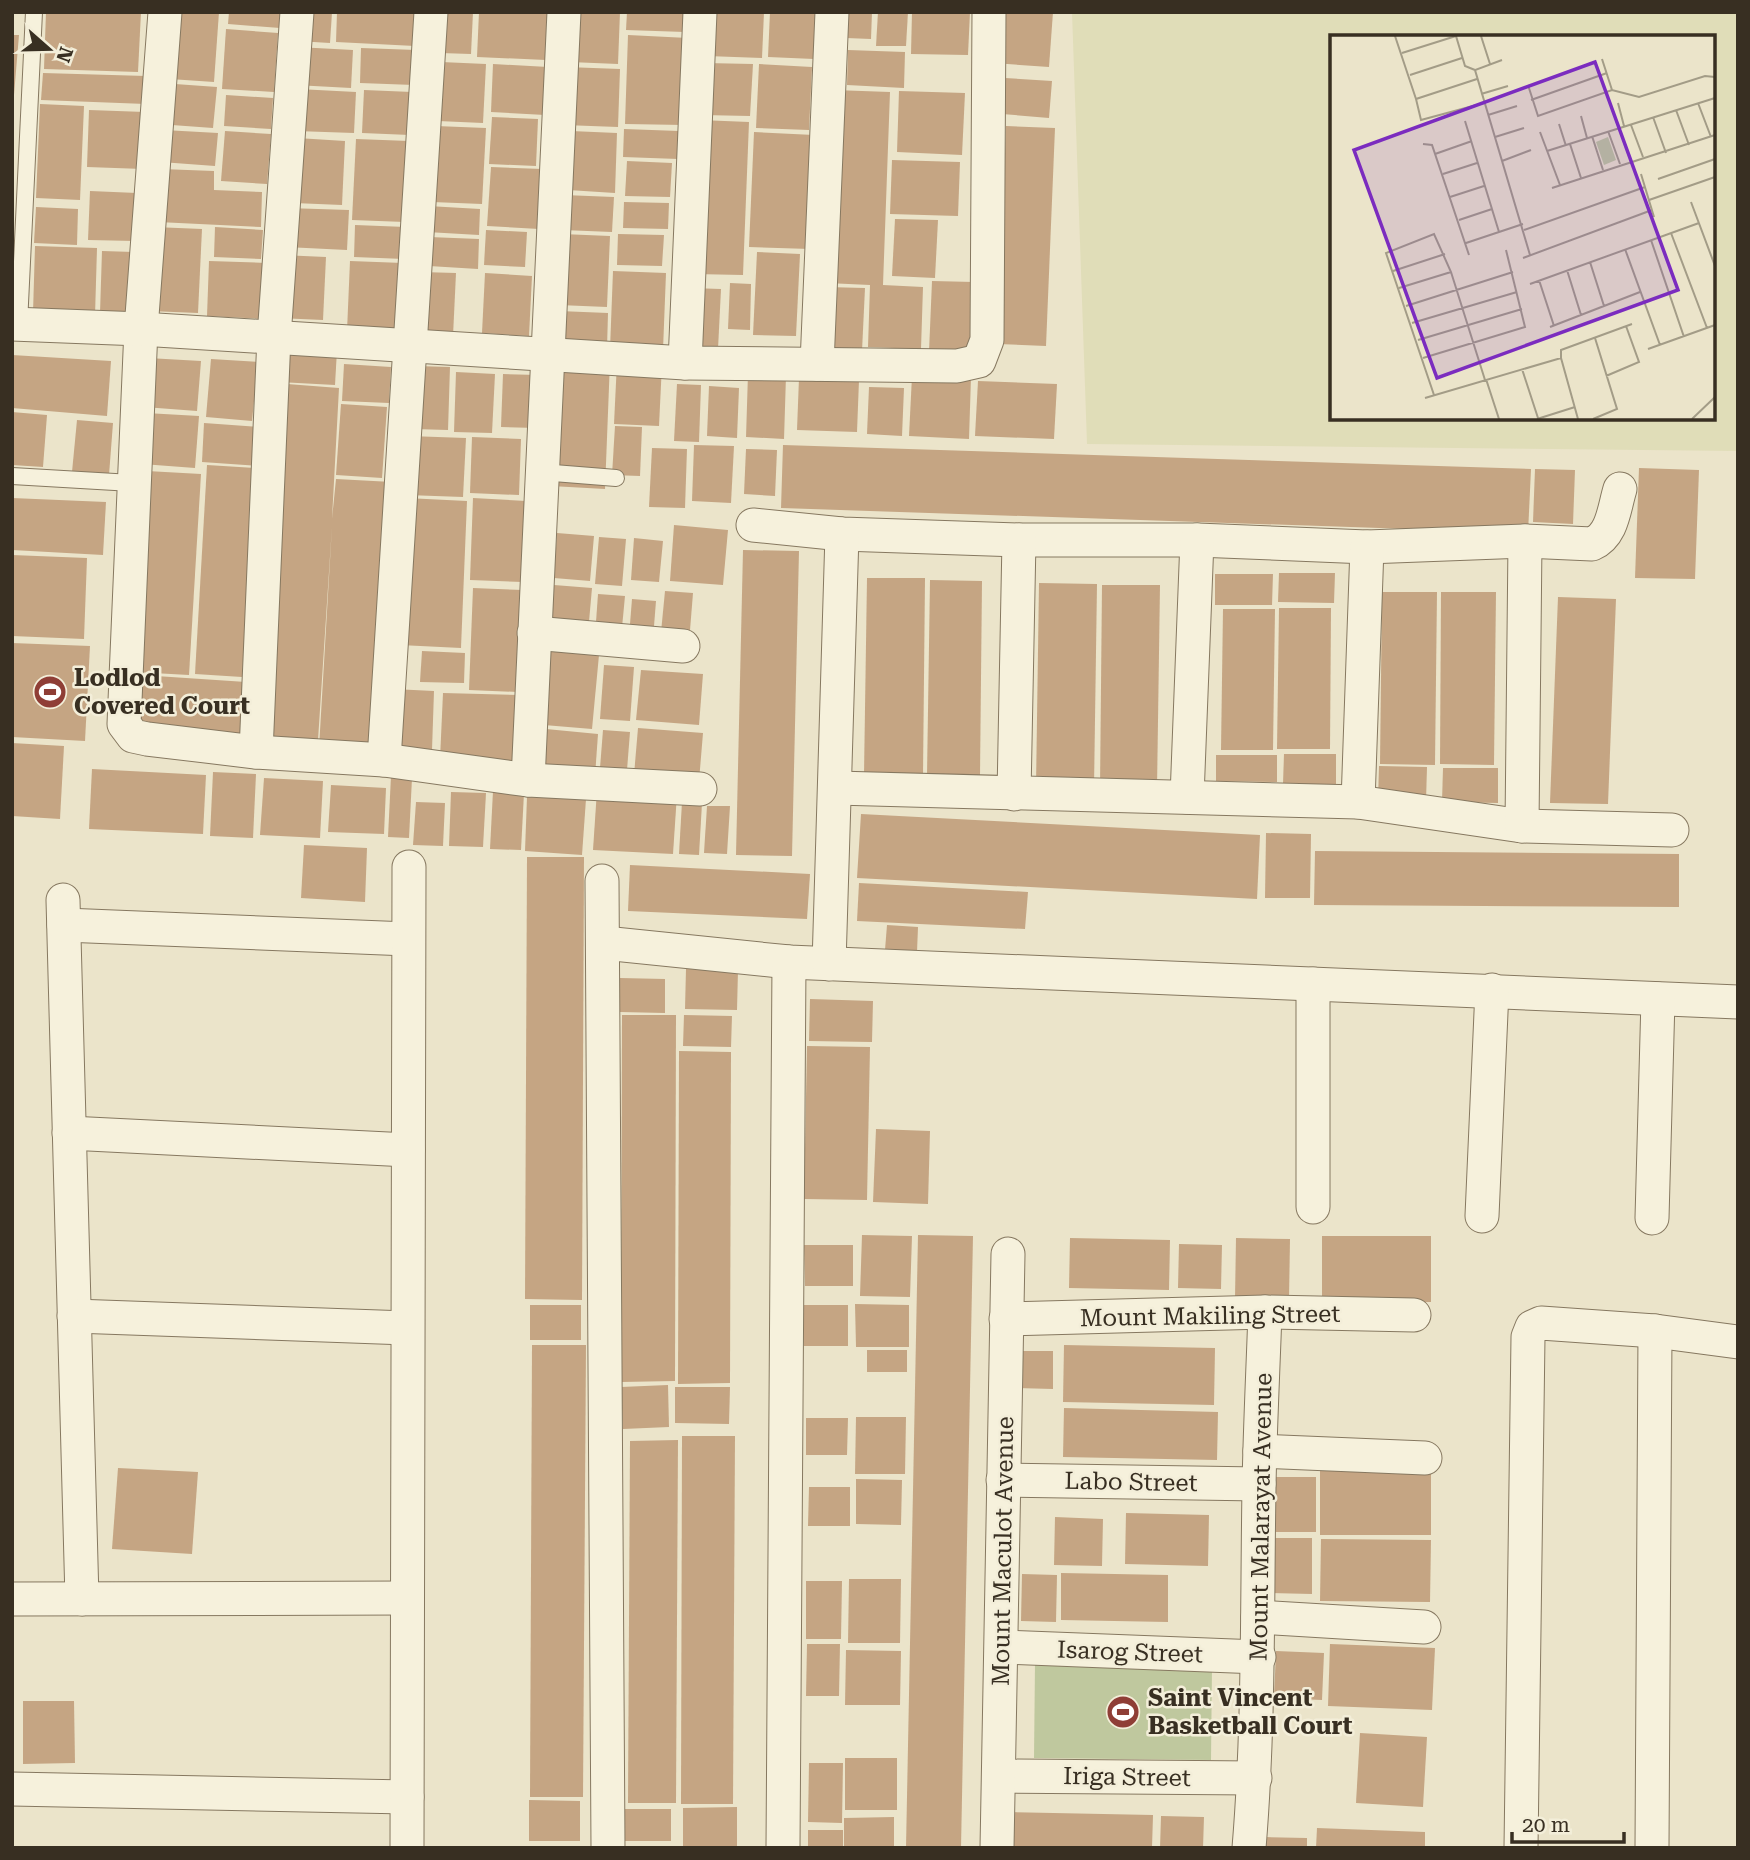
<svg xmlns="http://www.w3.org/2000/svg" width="1750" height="1860" font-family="'Roboto Serif',serif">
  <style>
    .farmland { fill: #e0ddb8; fill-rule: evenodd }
    .green { fill: #bfc89e }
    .building { fill: #c5a583 }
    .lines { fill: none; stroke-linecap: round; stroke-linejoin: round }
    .lane-casing { stroke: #867860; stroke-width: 18 }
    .street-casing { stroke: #867860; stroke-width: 35 }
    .lane { stroke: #f6f1dc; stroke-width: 16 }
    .street { stroke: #f6f1dc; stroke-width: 33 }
    .labels { text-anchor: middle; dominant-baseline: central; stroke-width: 5; stroke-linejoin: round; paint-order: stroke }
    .poi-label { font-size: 24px; font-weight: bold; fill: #382f22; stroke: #f3eed9; text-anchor: start }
    .street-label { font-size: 24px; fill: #382f22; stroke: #f3eed9 }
    .inset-road { fill: none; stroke: #a39c87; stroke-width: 2 }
    .view { fill: #7b2cbf; fill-opacity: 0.15; stroke: #7b2cbf; stroke-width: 3.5 }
    .inset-edge { fill: none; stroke: #382f22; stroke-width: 3.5 }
  </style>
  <rect width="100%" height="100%" fill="#ebe4ca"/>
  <path class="farmland" d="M1072 12H1738V451L1087 444ZM1332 37H1713V418H1332Z"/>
  <path class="green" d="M1035 1664 1212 1666 1211 1760 1034 1758Z"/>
  <g class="building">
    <path d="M46 12H141L138 72 44 69Z"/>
    <path d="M175 12H219L214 82 170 79Z"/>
    <path d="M229 12H281L280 28 228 24Z"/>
    <path d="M299 12H332L330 43 297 41Z"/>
    <path d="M337 12H417L415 46 336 42Z"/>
    <path d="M442 12H473L471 54 440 53Z"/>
    <path d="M479 12H549L546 60 477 57Z"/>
    <path d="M572 12H620L618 64 570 62Z"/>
    <path d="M627 12H686L685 32 626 30Z"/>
    <path d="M709 12H764L762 58 707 56Z"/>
    <path d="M770 12H815L814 59 768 57Z"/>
    <path d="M847 12H872L871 39 846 38Z"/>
    <path d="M878 12H908L906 46H876Z"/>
    <path d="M912 12H970L968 55 911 54Z"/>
    <path d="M997 12H1053L1049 67 993 63Z"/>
    <path d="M226 29 278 33 274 92 222 89Z"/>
    <path d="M12 35H19L14 95H12Z"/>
    <path d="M628 35 688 38 684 125 625 124Z"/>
    <path d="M297 47 353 50 351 88 295 85Z"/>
    <path d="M361 48 416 50 414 85 360 83Z"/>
    <path d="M848 50 905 52 904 88 847 85Z"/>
    <path d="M441 62 486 64 483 123 438 121Z"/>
    <path d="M705 63 753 64 750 116 702 115Z"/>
    <path d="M493 64 548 67 545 115 491 112Z"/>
    <path d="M759 64 812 67 809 130 756 128Z"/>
    <path d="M566 67 620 69 618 127 564 125Z"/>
    <path d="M43 73 146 76V104L41 100Z"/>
    <path d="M1005 78 1052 81 1049 118 1002 114Z"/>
    <path d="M161 83 217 87 213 128 158 124Z"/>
    <path d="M298 89 356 92 354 133 296 131Z"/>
    <path d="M364 90 412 92 410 135 362 133Z"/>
    <path d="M834 90 890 92 883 285 923 287 921 349 868 347 870 285 827 283Z"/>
    <path d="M899 91 965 93 962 155 897 152Z"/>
    <path d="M226 95 273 98 271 129 224 126Z"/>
    <path d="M40 104 84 106 80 200 36 198Z"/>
    <path d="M89 110 145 112 143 169 87 167Z"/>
    <path d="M492 117 538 119 536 166 489 164Z"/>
    <path d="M700 120 749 122 743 275 694 274Z"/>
    <path d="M436 126 486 128 482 204 432 202Z"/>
    <path d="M1006 126 1055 128 1046 346 998 344Z"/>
    <path d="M624 129 679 131 678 159 623 157Z"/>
    <path d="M164 130 218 133 215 166 161 162Z"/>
    <path d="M225 131 271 134 267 184 221 181Z"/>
    <path d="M571 131 617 133 615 193 568 190Z"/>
    <path d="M754 132 814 135 810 249 749 247Z"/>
    <path d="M297 138 345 141 342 205 294 203Z"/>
    <path d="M356 139 409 141 405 222 352 220Z"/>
    <path d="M892 160 960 162 958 216 890 214Z"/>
    <path d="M627 161 672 163 670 197 625 196Z"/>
    <path d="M491 167 542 169 539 229 487 226Z"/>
    <path d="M161 169 214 171V190L262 192 261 227 158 222Z"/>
    <path d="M90 191 137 193 135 241 88 240Z"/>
    <path d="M564 195 614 197 612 232 563 230Z"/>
    <path d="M624 202 669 203 668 229 623 228Z"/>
    <path d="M428 206 480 209 479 235 427 232Z"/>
    <path d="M36 207 78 209 77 245 34 243Z"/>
    <path d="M287 208 349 210 347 250 286 247Z"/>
    <path d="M895 219 938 220 935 278 892 276Z"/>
    <path d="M355 225 406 227 404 259 354 257Z"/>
    <path d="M154 227 202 229 198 313 150 311Z"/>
    <path d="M215 227 263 230 261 259 214 257Z"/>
    <path d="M486 230 527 232 525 267 484 265Z"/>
    <path d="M562 234 610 236 607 307 559 305Z"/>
    <path d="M618 234 664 235 662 266 617 265Z"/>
    <path d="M429 237 479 239 478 269 429 266Z"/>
    <path d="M35 246 97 248 95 316 33 313Z"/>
    <path d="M102 251 134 252 133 314 100 313Z"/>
    <path d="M757 252 800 254 796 336 753 335Z"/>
    <path d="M281 255 326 257 323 320 278 318Z"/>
    <path d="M209 261 267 263 264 319 207 316Z"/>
    <path d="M350 261 403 263 399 334 347 331Z"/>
    <path d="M613 271 666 273 663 350 610 349Z"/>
    <path d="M421 272 456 273 453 336 418 334Z"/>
    <path d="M485 273 532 276 529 336 482 333Z"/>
    <path d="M932 281 974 282 971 353 929 352Z"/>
    <path d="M730 283 751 284 750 330 728 329Z"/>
    <path d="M826 287 865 288 862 351 824 349Z"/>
    <path d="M691 288 721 289 718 349 689 348Z"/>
    <path d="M559 311 608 313 607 348 558 347Z"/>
    <path d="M281 347 337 350 335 385 279 382Z"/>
    <path d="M12 355 111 361 107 416 12 408Z"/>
    <path d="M148 358 201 361 197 411 144 407Z"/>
    <path d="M211 359 258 362 252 421 206 417Z"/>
    <path d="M557 360 610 361 605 489 551 486Z"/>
    <path d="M617 362 662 364 659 426 614 424Z"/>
    <path d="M344 364 391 367 389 403 342 401Z"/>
    <path d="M416 366 450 367 448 430 414 429Z"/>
    <path d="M456 372 495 374 492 433 454 432Z"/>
    <path d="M503 374 538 375 536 428 501 427Z"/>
    <path d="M748 374 786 376 784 439 746 437Z"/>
    <path d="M912 376 971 377 969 439 909 436Z"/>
    <path d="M799 378 859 380 857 432 797 430Z"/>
    <path d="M978 381 1057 384 1054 439 975 436Z"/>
    <path d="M287 384 339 388 332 519 336 479 392 482 376 751 319 748 332 526 318 740 265 737Z"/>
    <path d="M677 384 701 385 699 442 674 441Z"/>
    <path d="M709 386 739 388 737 438 707 436Z"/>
    <path d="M869 387 904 388 902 436 867 434Z"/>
    <path d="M341 404 387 407 382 478 336 475Z"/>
    <path d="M12 412 47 415 43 467 12 465Z"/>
    <path d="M146 413 199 416 195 468 142 464Z"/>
    <path d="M77 420 113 423 109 475 72 472Z"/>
    <path d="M204 423 261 427 258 466 202 462Z"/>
    <path d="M615 426 642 427 640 476 612 475Z"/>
    <path d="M409 436 466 438 463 497 407 495Z"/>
    <path d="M472 437 521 439 519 495 470 493Z"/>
    <path d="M694 445 734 446 731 503 692 501Z"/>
    <path d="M783 445 1531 469 1528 533 781 508Z"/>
    <path d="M652 448 687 449 685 508 649 507Z"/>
    <path d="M746 449 777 450 775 496 744 494Z"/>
    <path d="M207 465 255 468 242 677 195 674Z"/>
    <path d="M1639 468 1699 470 1695 579 1635 578Z"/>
    <path d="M1535 469 1575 470 1573 524 1533 522Z"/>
    <path d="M147 471 201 474 189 675 135 672Z"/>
    <path d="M12 498 106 502 103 555 12 550Z"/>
    <path d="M406 498 467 501 461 648 400 645Z"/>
    <path d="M473 498 526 501 523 582 470 580Z"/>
    <path d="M674 525 728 530 723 585 670 581Z"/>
    <path d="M557 533 594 536 590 581 554 578Z"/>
    <path d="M599 537 626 539 622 586 595 584Z"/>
    <path d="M634 538 663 541 659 582 631 580Z"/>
    <path d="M743 550 799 551 792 856 736 855Z"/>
    <path d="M12 555 87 558 84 639 12 636Z"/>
    <path d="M1279 573H1335L1334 603 1278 602Z"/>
    <path d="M1215 574H1273L1272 605H1215Z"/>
    <path d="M867 578H925L923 776 864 775Z"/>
    <path d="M930 580 982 581 980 776H927Z"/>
    <path d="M1039 583 1097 584 1094 788 1036 787Z"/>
    <path d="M554 585 592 588 587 644 549 641Z"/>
    <path d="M1102 585H1160L1157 789H1100Z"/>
    <path d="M473 588 523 590 518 692 469 690Z"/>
    <path d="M665 591 693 593 688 655 659 653Z"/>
    <path d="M1382 592H1437L1435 765 1380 764Z"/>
    <path d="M1441 592H1496L1494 765 1440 764Z"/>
    <path d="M598 594 625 596 621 638 595 636Z"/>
    <path d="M1558 597 1616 599 1608 804 1550 803Z"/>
    <path d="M632 599 656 601 652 651 628 649Z"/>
    <path d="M1279 608H1331L1330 749H1277Z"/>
    <path d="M1223 609H1275L1273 750H1221Z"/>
    <path d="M12 643 90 646 85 741 12 737Z"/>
    <path d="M422 651 465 653 464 683 420 682Z"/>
    <path d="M550 651 599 655 592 729 544 725Z"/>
    <path d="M604 665 634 667 630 721 600 719Z"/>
    <path d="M641 670 703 674 699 725 636 720Z"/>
    <path d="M141 675 246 682 243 741 137 735Z"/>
    <path d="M393 689 434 691 432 750 391 748Z"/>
    <path d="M443 693 519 695 516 762 440 759Z"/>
    <path d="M638 728 703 733 699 781 634 775Z"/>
    <path d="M546 729 598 734 595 776 542 772Z"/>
    <path d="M603 730 630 732 627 770 600 768Z"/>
    <path d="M12 743 64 746 60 819 12 816Z"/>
    <path d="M1284 754H1336V785L1283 784Z"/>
    <path d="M1216 755H1277V782L1216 781Z"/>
    <path d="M1379 766 1427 767 1426 801 1378 800Z"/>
    <path d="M1443 768H1498V803L1442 802Z"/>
    <path d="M92 769 206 775 203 834 89 829Z"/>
    <path d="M213 772 256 774 253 838 210 836Z"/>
    <path d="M391 776 412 778 409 838 388 837Z"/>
    <path d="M264 778 323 781 320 838 260 835Z"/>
    <path d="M331 785 386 788 384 834 328 832Z"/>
    <path d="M597 790 677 794 673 854 593 850Z"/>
    <path d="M493 791 524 793 521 850 490 849Z"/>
    <path d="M451 792 486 793 483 847 449 846Z"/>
    <path d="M527 797 586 799 582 855 525 851Z"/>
    <path d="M416 802 445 803 443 846 413 845Z"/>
    <path d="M682 802 702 803 699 855 679 854Z"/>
    <path d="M707 806H730L727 854 704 853Z"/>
    <path d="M861 814 1260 835 1257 899 857 878Z"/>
    <path d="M1266 833 1311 834 1310 898H1265Z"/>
    <path d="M304 845 367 848 365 902 301 898Z"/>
    <path d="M1315 851 1679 854V907L1314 905Z"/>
    <path d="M527 857H584L582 1300 525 1299Z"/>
    <path d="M630 865 810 874 807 919 628 911Z"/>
    <path d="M859 883 1028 892 1025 929 857 921Z"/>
    <path d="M887 925 918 927 917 952 885 950Z"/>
    <path d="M686 969 738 970 737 1010 685 1009Z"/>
    <path d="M620 978 665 979V1013L620 1012Z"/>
    <path d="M810 999 873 1001 872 1042 809 1041Z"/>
    <path d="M622 1015H676L675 1381 621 1382Z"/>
    <path d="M684 1015 732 1016 731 1047 683 1046Z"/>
    <path d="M807 1046 870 1047 867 1200 804 1199Z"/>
    <path d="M679 1051 731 1052 730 1383 678 1384Z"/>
    <path d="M876 1129 930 1131 928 1204 873 1202Z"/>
    <path d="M862 1235 912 1236 910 1297 860 1296Z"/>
    <path d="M918 1235 973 1236 961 1848H906Z"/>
    <path d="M1322 1236H1431V1302L1322 1303Z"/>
    <path d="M1070 1238 1170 1240 1169 1290 1069 1288Z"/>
    <path d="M1236 1238 1290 1239 1289 1300 1235 1299Z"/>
    <path d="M1179 1244 1222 1245 1221 1289 1178 1288Z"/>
    <path d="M804 1245H853V1286H805Z"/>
    <path d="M855 1304 909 1305V1347H856Z"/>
    <rect x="530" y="1305" width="51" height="35"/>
    <rect x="804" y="1305" width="44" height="41"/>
    <path d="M532 1345H586L583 1797H530Z"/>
    <path d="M1064 1345 1215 1348 1214 1405 1063 1402Z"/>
    <rect x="867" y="1350" width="40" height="22"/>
    <path d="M1015 1351H1053V1389L1014 1388Z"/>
    <path d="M668 1385 669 1427 623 1429 621 1387Z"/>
    <path d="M675 1387H730L729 1424 675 1423Z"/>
    <path d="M1064 1408 1218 1412 1217 1460 1063 1457Z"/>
    <path d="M856 1417H906L905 1474H855Z"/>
    <path d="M806 1418H848L847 1455H806Z"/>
    <path d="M682 1436H735L733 1804H681Z"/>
    <path d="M678 1440 676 1803H628L630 1441Z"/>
    <path d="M118 1468 198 1472 192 1554 112 1549Z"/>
    <rect x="1320" y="1470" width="111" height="65"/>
    <rect x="1276" y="1477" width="40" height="55"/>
    <path d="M856 1479 902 1480 901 1525 856 1524Z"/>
    <path d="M809 1487H850V1526H808Z"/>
    <path d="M1126 1513 1209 1515 1208 1566 1125 1564Z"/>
    <path d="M1055 1517 1103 1519 1102 1566 1054 1565Z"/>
    <path d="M1270 1538H1312V1594L1270 1593Z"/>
    <path d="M1321 1539 1431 1540 1430 1602 1320 1601Z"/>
    <path d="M1061 1573 1168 1575V1622L1061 1620Z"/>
    <path d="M1022 1574 1057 1575 1056 1622 1021 1621Z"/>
    <path d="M849 1579H901L900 1643H848Z"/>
    <path d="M806 1581H842L841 1639H806Z"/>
    <path d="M807 1644H840L839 1696H806Z"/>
    <path d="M1330 1644 1435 1648 1432 1710 1328 1706Z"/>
    <path d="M846 1650 901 1651 900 1705H845Z"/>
    <path d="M1276 1651 1324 1653 1322 1700 1274 1698Z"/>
    <path d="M23 1701H74L75 1763 23 1764Z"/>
    <path d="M1360 1733 1427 1737 1423 1807 1356 1803Z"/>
    <rect x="845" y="1758" width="52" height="52"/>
    <path d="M809 1763H843L842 1823 808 1822Z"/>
    <path d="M529 1800 580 1801V1841H529Z"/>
    <path d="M737 1807V1848H683V1808Z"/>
    <rect x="623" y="1809" width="48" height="32"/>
    <path d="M1009 1812 1153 1815 1152 1848H1008Z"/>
    <path d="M1161 1816 1204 1817 1203 1848H1160Z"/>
    <path d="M894 1817V1848H844V1818Z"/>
    <path d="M1317 1828 1425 1832V1848H1316Z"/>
    <rect x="808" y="1830" width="35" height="18"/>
    <path d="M1264 1837 1307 1838V1848H1264Z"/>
  </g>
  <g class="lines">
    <defs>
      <g id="lane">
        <path d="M19 324 34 12"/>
        <path d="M541 472 616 478"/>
        <path d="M12 476 132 483"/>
      </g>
      <g id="street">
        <path d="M165 12 141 329 124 724 133 736 147 739 256 752 384 760 528 780 700 789"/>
        <path d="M12 324 141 329 685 363 957 366 979 361 987 340 989 12"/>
        <path d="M685 363 700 12"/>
        <path d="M817 364 832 12"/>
        <path d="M753 525 842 534 1019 540H1197L1367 547 1525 541 1592 544C1613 535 1614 508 1620 489"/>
        <path d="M534 633 683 646"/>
        <path d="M256 752 274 337 297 12"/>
        <path d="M384 760 431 12"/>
        <path d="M528 780 564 12"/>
        <path d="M836 788 1358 802 1522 826 1672 830"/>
        <path d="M1014 794 1019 540"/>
        <path d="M1187 797 1197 540"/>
        <path d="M1358 802 1367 547"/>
        <path d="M1522 826 1525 541"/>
        <path d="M602 881 608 1848"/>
        <path d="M63 900 82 1599"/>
        <path d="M64 925 408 939"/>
        <path d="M604 943 789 962 1738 1002"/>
        <path d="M829 964 842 534"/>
        <path d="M69 1133 408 1150"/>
        <path d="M1313 1207V984"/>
        <path d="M1482 1216 1492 990"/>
        <path d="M1652 1218 1658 999"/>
        <path d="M74 1316 407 1328"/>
        <path d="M1006 1319 1265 1312 1414 1315"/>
        <path d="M1260 1451 1425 1458"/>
        <path d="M1003 1480 1259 1484"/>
        <path d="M12 1599 407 1598"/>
        <path d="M1258 1617 1424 1627"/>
        <path d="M1002 1647 1259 1657"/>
        <path d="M1000 1776 1255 1778"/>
        <path d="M12 1789 407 1797"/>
        <path d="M407 1848 409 867"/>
        <path d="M783 1848 789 962"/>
        <path d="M997 1848 1008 1254"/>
        <path d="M1249 1848C1259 1728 1257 1608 1259 1487 1260 1429 1263 1371 1265 1312"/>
        <path d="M1521 1848 1528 1337 1532 1327 1541 1323 1655 1331 1738 1342"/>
        <path d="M1652 1848 1655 1331"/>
      </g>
    </defs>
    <use href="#lane" class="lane-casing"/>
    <use href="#street" class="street-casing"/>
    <use href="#lane" class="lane"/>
    <use href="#street" class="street"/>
  </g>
  <defs>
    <symbol id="stadium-disc" viewBox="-11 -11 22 22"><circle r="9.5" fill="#8f3e36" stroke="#f3eed9"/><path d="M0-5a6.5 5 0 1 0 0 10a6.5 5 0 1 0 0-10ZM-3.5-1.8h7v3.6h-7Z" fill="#fff"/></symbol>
  </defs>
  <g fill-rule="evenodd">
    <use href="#stadium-disc" x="31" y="673" width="38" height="38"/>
    <use href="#stadium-disc" x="1104" y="1693" width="38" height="38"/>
  </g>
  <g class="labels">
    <g class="poi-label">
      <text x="74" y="678">Lodlod<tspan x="74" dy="28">Covered Court</tspan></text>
      <text x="1148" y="1698">Saint Vincent<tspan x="1148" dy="28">Basketball Court</tspan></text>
    </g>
    <g class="street-label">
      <text transform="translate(1210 1316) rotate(-1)">Mount Makiling Street</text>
      <text transform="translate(1131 1482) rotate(1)">Labo Street</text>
      <text transform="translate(1261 1517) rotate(-89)">Mount Malarayat Avenue</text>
      <text transform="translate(1003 1551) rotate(-89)">Mount Maculot Avenue</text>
      <text transform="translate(1130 1652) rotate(2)">Isarog Street</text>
      <text transform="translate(1127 1777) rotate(1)">Iriga Street</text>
    </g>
  </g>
  <g transform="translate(1330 35)">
    <rect width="385" height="385" fill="#ebe4ca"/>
    <path d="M278 102 286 125 274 130 266 107Z" fill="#bfc89e"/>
    <path class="inset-road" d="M65 1 86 64M126 1 135 31 145 35M151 1 160 29M72 18 126 1M272 24 282 55M172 25 145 35 200 220M80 40 132 23M147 44 86 64 91 85 154 68M198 50 208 81 282 55 309 62 375 41 385 42M151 59 178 51M201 65 277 38M288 68 294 91M368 68 381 102M346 75 359 110M158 80 187 71M251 81 257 103M323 82 336 118M135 86 169 197M229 89 236 111M301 90 313 122M278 96 290 129M210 97 230 150M262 101 273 135M165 102 194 93M93 109 102 110 139 220M240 109 251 143M217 116 385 63M105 119 142 106M172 126 201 115M113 139 147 128M311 139 324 182M328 144 385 124M222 153 385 100M120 162 154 151M319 165 385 142M361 167 385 231M129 185 162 174M194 195 315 152M341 198 377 293M321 205 354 302M136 208 193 189M295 214 330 310M193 223 322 175M260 227 274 271M237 235 251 280M63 236 115 219M209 245 224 291M200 249 369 188M69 253 121 237M76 271 183 237M82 288 187 257M220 292 310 257M88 305 192 274M318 314 385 290M93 323 195 292 176 215M231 323V315L302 289M192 334 208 383M276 341 309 327 296 291M156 344 169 384M104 360 56 218 104 199 121 237 155 345M95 363 231 323 248 384M207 384 245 372M263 384 287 374 265 303M362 384 385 362"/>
    <path class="view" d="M265 27 348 255 107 343 24 115Z"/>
    <rect width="385" height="385" class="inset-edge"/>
  </g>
  <rect width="1750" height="1860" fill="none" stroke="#382f22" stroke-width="28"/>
  <g transform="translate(49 49) rotate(110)" stroke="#f3eed9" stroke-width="5" paint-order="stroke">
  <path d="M0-5L12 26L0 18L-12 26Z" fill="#382f22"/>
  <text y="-10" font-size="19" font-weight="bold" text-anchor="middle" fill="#382f22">N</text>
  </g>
  <path d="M1512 1832v10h112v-10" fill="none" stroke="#382f22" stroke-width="3.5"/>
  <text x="1522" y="1832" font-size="21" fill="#382f22" stroke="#f3eed9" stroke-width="5" paint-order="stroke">20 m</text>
</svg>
